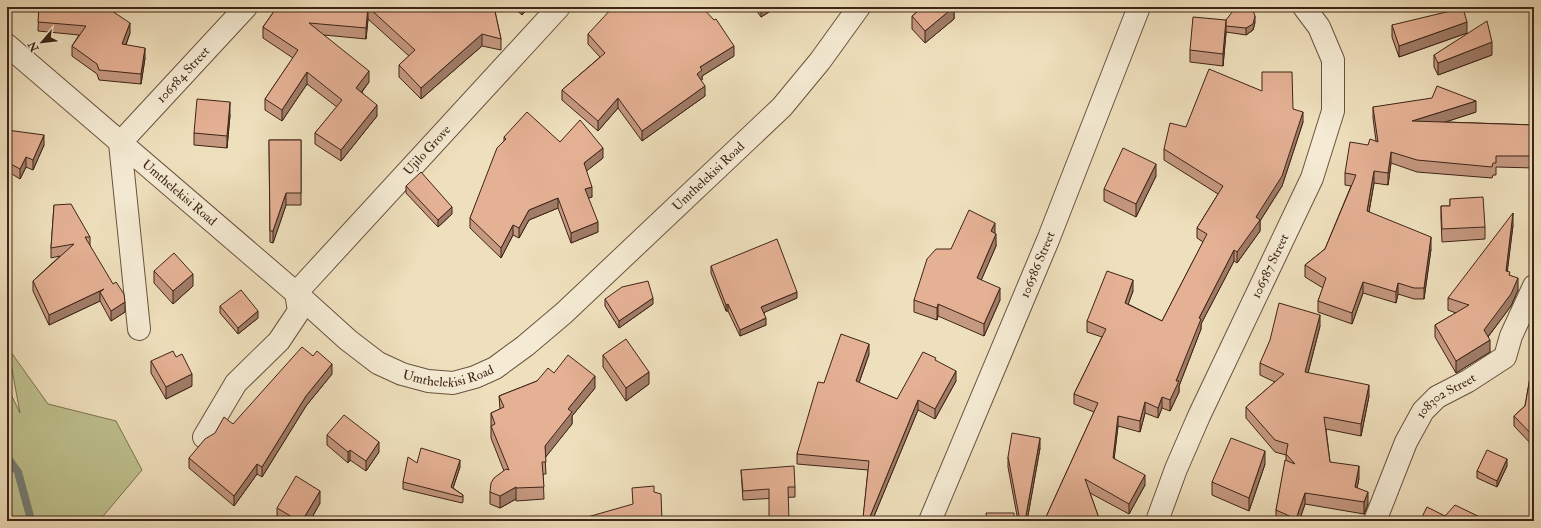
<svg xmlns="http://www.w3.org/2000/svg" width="1541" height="528" font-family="'IM FELL Double Pica',serif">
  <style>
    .green { fill: #bec18e; stroke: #7e7252 }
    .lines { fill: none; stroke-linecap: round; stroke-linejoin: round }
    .stream { stroke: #767f76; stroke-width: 8 }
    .minor-casing { stroke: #6a5340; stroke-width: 24 }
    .minor { stroke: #f5ebd4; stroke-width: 22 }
    .wall { fill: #c59880; stroke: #3e2417 }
    .shaded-wall { fill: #a07c68; stroke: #3e2417 }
    .building { fill: #e5b195; stroke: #3e2417 }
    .labels { text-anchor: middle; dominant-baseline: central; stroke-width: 3; stroke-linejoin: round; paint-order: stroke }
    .street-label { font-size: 13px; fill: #3e2417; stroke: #f5ebd4 }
  </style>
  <rect width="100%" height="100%" fill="#efe0bd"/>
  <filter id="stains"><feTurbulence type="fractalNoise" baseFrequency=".005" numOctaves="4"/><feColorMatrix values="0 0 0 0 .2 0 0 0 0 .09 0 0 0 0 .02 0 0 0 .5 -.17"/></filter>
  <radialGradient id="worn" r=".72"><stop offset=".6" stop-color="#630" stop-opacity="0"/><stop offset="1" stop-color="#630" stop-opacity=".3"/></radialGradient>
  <path class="green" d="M8 348 48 404 116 421 142 470 99 521H7V386L20 413Z"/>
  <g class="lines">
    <path class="stream" d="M7 457 18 472 30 516 28 521"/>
    <defs>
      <g id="minor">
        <path id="s1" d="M7 45 296 293 348 340 378 363 402 374 428 381 453 383 475 377 495 368 525 346 564 313 782 107 820 61 859 7"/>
        <path id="s2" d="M139 329 120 143 246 7"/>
        <path id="s3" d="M204 437 236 383 279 341 299 311 296 293 559 7"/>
        <path id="s4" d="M930 521 1048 240 1139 7"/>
        <path id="s5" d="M1157 521 1176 469 1199 416 1312 178 1333 111V60L1319 27 1304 7"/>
        <path id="s6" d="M1375 521 1406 442 1423 411 1437 397 1468 381 1505 357 1511 336 1534 286"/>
      </g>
    </defs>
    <use href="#minor" class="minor-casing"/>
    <use href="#minor" class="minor"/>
  </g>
  <g class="wall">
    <path d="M39 7 130 33 126 45 145 58 141 84 99 80 97 74 72 56V46L79 35 38 31Z"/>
    <path d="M277 7H494L501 39V50L482 46 421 99 399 77V65L409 56 368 19 366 39 324 35 369 82 362 92 377 116 341 161 315 144V133L337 107 307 84 282 121 265 110V99L293 58 263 38V27Z"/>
    <path d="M513 7H529L522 15Z"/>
    <path d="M754 7H777L761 17Z"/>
    <path d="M913 7H954V19L925 43 912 29V16L917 12Z"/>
    <path d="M1226 20 1255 22 1253 30 1246 35 1226 32 1223 66 1190 62V50Z"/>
    <path d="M1392 25 1467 33 1399 57 1392 37Z"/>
    <path d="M588 34 734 56 702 76V80H701L705 96 642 141 618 108 598 131 562 100V90L600 57 588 44Z"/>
    <path d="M1434 55H1492L1438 75 1434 67Z"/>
    <path d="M1373 107 1476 112 1445 122 1534 125V168L1496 167V175H1493L1492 178 1417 172 1391 163 1388 185 1374 183 1369 212 1431 249 1424 299H1414L1398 294 1396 303 1363 293 1352 324 1318 312V301L1323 288 1305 277V265L1325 249 1351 186 1345 185V173L1368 145 1376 141 1373 118Z"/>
    <path d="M1293 109 1303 122 1282 186 1260 221V231L1237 263 1234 261 1201 324V329L1179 386V392L1170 411 1162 408 1158 418 1145 413 1140 432 1118 426 1114 458 1145 485 1129 514 1090 493 1100 521H1046V517L1094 412 1074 404V394L1102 337 1087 332V321L1133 291 1128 304 1162 321 1203 242 1197 238V228L1218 194 1164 160V149L1186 127Z"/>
    <path d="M230 115 227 148 194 145V133Z"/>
    <path d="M7 130 44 145 33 170 26 167 20 179 7 171Z"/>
    <path d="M504 137 560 142 603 158 586 171 592 197 588 198 598 232 571 243 558 208 529 220 519 238 513 235 501 258 470 228V218L504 141Z"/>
    <path d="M269 140H301V205H286L273 243 270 242Z"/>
    <path d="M1156 176 1136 217 1104 201V189Z"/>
    <path d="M406 186 452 214 438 227 406 193Z"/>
    <path d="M1450 199 1485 227V239L1442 242 1441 219V206H1450Z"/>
    <path d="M54 205 90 237V246L125 312 111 321 100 301 49 325 33 291V281L60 256 51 258V248Z"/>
    <path d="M1513 225 1507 271 1518 290 1511 306 1488 337 1490 352 1456 373 1435 337V325L1456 313 1448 310V298Z"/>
    <path d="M995 233 996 246 981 280 1000 300 984 336 938 316 937 320 914 312V300L951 249Z"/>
    <path d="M711 266 797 298 764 312 766 325 740 336 728 311H726L711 273Z"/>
    <path d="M154 271 193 286 173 304 154 283Z"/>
    <path d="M605 299 653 304 619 328 605 306Z"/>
    <path d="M220 306 258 318 238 334 220 313Z"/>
    <path d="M1320 326 1308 373 1369 396 1361 436 1326 429 1330 462 1359 478 1357 488 1368 504 1364 514 1305 504 1299 521H1276V510L1286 461V455L1275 452 1246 418V407L1275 382 1260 375V363Z"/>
    <path d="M869 354 859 383 897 399 936 361 956 381 935 419 918 410 872 521H863L868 470 797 464V454L824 383Z"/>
    <path d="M603 355 649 384 626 401 603 367Z"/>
    <path d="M1534 355V447L1514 426V416L1525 406Z"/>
    <path d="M151 361 192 386 166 399 151 373Z"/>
    <path d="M554 373 595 388 572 416V424L545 457 546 474H543L544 499 516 501V499L500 508 490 504V492L504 471 491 438V413L500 409 499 396 537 381Z"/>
    <path d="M332 374 306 406 262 477 257 474 234 506 189 468V458L233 424Z"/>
    <path d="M327 435 379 452 366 471 350 460 348 463 327 445Z"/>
    <path d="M1040 448 1027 521H1018L1008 467V457Z"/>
    <path d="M417 463 460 467 453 488 463 495V502L462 503 403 489V482Z"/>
    <path d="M1265 464 1249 511 1212 495V482Z"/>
    <path d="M1507 466 1497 487 1477 478V471Z"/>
    <path d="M741 470 795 487V497L743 500Z"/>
    <path d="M320 503 310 521H278L277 520V508Z"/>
  </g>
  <g class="shaded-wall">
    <path d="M368 7V19L366 39V28Z"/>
    <path d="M522 7H529L522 15Z"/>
    <path d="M761 7H777L761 17Z"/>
    <path d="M954 7V19L925 43V31Z"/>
    <path d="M1255 16V22L1253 30 1246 35V28Z"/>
    <path d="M1226 20V33L1223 66V54Z"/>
    <path d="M1467 22V33L1399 57V46Z"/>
    <path d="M130 23V33L122 54V44Z"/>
    <path d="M482 34V46L421 99V88Z"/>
    <path d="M1492 42V55L1438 75V63Z"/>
    <path d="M734 46V56L702 76V80L697 83V74L700 67Z"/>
    <path d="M145 48V58L141 84V74Z"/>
    <path d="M369 71V82L356 99V88Z"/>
    <path d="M307 72V84L282 121V110Z"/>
    <path d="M705 86V96L642 141V131Z"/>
    <path d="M618 98V108L598 131V121Z"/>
    <path d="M1476 101V112L1412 133V121Z"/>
    <path d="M230 102V115L227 148V136Z"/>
    <path d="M377 105V116L341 161V150Z"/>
    <path d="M1303 112V122L1282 186 1260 221V231L1237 263V252L1256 217Z"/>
    <path d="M44 135V145L33 170V160Z"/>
    <path d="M603 148V158L584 173V163Z"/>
    <path d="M1391 152V163L1388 185V173Z"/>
    <path d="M26 157V167L20 179V169Z"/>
    <path d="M1156 164V176L1136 217V204Z"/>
    <path d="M1374 171V183L1367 223V211Z"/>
    <path d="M592 187V197L585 199V189Z"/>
    <path d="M286 193V205L273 243V231Z"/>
    <path d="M558 198V208L529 220 519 238V228L529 210Z"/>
    <path d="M452 207V214L438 227V220Z"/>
    <path d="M1513 213V225L1506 283V271Z"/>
    <path d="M598 222V232L571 243V233Z"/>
    <path d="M995 223V235L991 231Z"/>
    <path d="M513 225V235L501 258V248Z"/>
    <path d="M996 234V246L977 290V278Z"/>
    <path d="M1431 237V249L1424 299V288Z"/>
    <path d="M1234 250V261L1201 324V329L1179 386V392L1170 411V400L1176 381 1199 318Z"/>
    <path d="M193 274V286L173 304V291Z"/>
    <path d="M1518 278V290L1511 306 1484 342V330Z"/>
    <path d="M1133 280V291L1125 313V303Z"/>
    <path d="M1363 282V293L1352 324V313Z"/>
    <path d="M1398 283V294L1396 303V292Z"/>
    <path d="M1000 288V300L984 336V324Z"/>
    <path d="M104 289 100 292V301L49 325V315Z"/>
    <path d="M797 292V298L761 314V307Z"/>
    <path d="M653 298V304L619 328V321Z"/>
    <path d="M125 302V312L111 321V311Z"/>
    <path d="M728 304V311H726V305Z"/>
    <path d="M938 304V316L937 320V308Z"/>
    <path d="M258 311V318L238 334V328Z"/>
    <path d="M1320 315V326L1305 384V372Z"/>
    <path d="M766 318V325L740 336V330Z"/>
    <path d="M1490 340V352L1456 373V361Z"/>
    <path d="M869 344V354L856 391V381Z"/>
    <path d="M332 364V374L306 406 262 477V467L306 396Z"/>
    <path d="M956 371V381L935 419V409Z"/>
    <path d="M649 372V384L626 401V388Z"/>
    <path d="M192 374V386L166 399V387Z"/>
    <path d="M595 376V388L572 416V424L545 458V446L568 409Z"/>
    <path d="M1369 385V396L1361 436V424Z"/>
    <path d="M1162 397V408L1158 418V408Z"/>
    <path d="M918 400V410L872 521H869V519Z"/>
    <path d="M1145 402V413L1140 432V421Z"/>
    <path d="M1118 416V426L1113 468V458Z"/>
    <path d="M1040 438V448L1027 521H1025Z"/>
    <path d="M379 442V452L366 471V461Z"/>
    <path d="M350 450V460L348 463V452Z"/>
    <path d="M1265 451V464L1249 511V498Z"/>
    <path d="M1507 459V466L1497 487V481Z"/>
    <path d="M460 460V467L451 494V487Z"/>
    <path d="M257 464V474L234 506V496Z"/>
    <path d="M1359 466V478L1355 499V487Z"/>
    <path d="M1145 475V485L1129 514V504Z"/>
    <path d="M516 487V499L500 508V496Z"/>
    <path d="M320 491V503L310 521H302Z"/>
    <path d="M1368 492V504L1364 514V502Z"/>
    <path d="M1305 493V504L1299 521H1296V519Z"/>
  </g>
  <g class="building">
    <path d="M39 7H106L130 23 122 44 145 48 141 74 99 70 97 64 72 46 86 26 38 22Z"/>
    <path d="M277 7H494L501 39 482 34 421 88 399 65 415 50 368 7 366 28 309 23 369 71 356 88 377 105 341 150 315 133 342 100 307 72 282 110 265 99 298 50 263 27Z"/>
    <path d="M613 7H654V8L655 7H702L714 20 716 19 734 46 700 67 702 70 697 74 705 86 642 131 618 98 598 121 562 90 605 53 588 34Z"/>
    <path d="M923 7H954L925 31 912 16Z"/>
    <path d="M1236 7H1249L1252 8 1255 16 1253 24 1246 28 1226 26V20Z"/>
    <path d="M1463 8 1467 22 1399 46 1392 25Z"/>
    <path d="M1193 17 1226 20 1223 54 1190 50Z"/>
    <path d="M1487 21 1492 42 1438 63 1434 55Z"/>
    <path d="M1209 69 1262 91V72H1292L1293 109 1303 112 1282 176 1256 217 1260 220 1237 252 1234 250 1199 318 1201 319 1176 381H1179L1170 400 1162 397 1158 408 1145 402 1140 421 1118 416 1113 458 1145 475 1129 504 1085 479 1100 521H1047L1046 517 1098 403 1074 394 1106 329 1087 321 1107 271 1133 280 1125 303 1162 321 1207 234 1197 228 1223 186 1164 149 1170 123 1186 127Z"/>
    <path d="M1437 86 1476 101 1412 121 1534 125V156H1496V163H1493L1492 167 1417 160 1391 152 1388 173 1374 171 1367 211 1431 237 1424 288H1414L1398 283 1396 292 1363 282 1352 313 1318 301 1326 278 1305 265 1325 249 1356 175 1345 173 1350 142 1368 145 1370 139 1378 142 1373 107 1432 98Z"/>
    <path d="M197 99 230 102 227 136 194 133Z"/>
    <path d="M527 112 560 142 580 120 603 148 584 163 592 187 585 189 598 222 571 233 558 198 529 210 519 228 513 225 501 248 470 218 497 148 506 139 504 137Z"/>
    <path d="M7 130 44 135 33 160 26 157 20 169 7 162Z"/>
    <path d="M269 140H301V193H286L273 231H270Z"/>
    <path d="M1123 148 1156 164 1136 204 1104 189Z"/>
    <path d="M421 172 452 207 438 220 406 186Z"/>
    <path d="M1483 197 1485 227 1442 229 1441 206H1450V199Z"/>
    <path d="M71 204 90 237H85L113 284 116 282 124 294 125 302 111 311 100 292 104 289 49 315 33 281 74 244 51 248 54 205Z"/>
    <path d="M969 210 995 223 991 231 996 234 977 278 1000 288 984 324 938 304 937 308 914 300 927 259 936 249H951Z"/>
    <path d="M1513 213 1506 271 1510 272 1509 275 1518 278 1511 294 1484 330 1490 340 1456 361 1435 325 1469 305 1448 298Z"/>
    <path d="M777 239 797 292 761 307 766 318 740 330 728 304 726 305 711 266Z"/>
    <path d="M174 253 193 274 173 291 154 271Z"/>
    <path d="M648 281 653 298 619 321 605 299 622 287Z"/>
    <path d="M241 290 258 311 238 328 220 306Z"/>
    <path d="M1279 303 1320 315 1305 372 1369 385 1361 424 1324 417 1330 462 1359 466 1355 487 1368 492 1364 502 1305 493 1296 519 1276 510 1285 460 1295 464 1286 454 1288 444 1275 440 1246 407 1284 374 1260 363 1270 340Z"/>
    <path d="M841 334 869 344 856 381 897 399 923 352 936 358 935 360 956 371 935 409 918 400 869 519 863 518 869 461 797 454 818 382 824 383Z"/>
    <path d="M626 339 649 372 626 388 603 355Z"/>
    <path d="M302 347 313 356 317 351 332 364 306 396 262 467 257 464 234 496 189 458 205 439 215 433 224 417 233 424Z"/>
    <path d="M173 351 176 357 182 354 192 374 166 387 151 361Z"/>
    <path d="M568 355 595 376 568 409 572 412 545 446 546 462H542L544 487 516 488V487L500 496 490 492 491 483 494 478 506 469 509 470 491 426 495 424 491 413 504 407 499 396 537 381 548 368 554 373Z"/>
    <path d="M1534 355V437L1514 416 1525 406Z"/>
    <path d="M344 415 379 442 366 461 350 450 348 452 327 435Z"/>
    <path d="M1012 433 1040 438 1025 521H1020L1008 457Z"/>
    <path d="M1231 438 1265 451 1249 498 1212 482Z"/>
    <path d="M421 448 460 460 451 487 463 495 462 497 403 482 408 457 417 463Z"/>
    <path d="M1487 450 1507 459 1497 481 1477 471Z"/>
    <path d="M794 466 795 487H788L789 521H769V489L743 491 741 470Z"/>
    <path d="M296 476 320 491 302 521H299L277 508Z"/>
    <path d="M654 486V492L661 494 662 521H585L584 518 633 504 632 488Z"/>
    <path d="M1455 505 1488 521H1420L1427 507 1445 516Z"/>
    <path d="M986 513H1014V521H987Z"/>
  </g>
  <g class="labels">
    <g class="street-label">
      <text stroke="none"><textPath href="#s2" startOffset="280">106584 Street</textPath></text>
      <text stroke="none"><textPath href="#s3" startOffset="371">Ujilo Grove</textPath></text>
      <text stroke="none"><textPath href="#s1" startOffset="899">Umthelekisi Road</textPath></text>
      <text stroke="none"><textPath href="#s1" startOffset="227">Umthelekisi Road</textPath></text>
      <text stroke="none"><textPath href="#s4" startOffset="278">106586 Street</textPath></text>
      <text stroke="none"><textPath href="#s5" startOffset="279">106587 Street</textPath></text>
      <text stroke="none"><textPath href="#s1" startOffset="563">Umthelekisi Road</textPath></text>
      <text stroke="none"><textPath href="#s6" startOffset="148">108302 Street</textPath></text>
    </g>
  </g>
  <rect width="1541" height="528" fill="none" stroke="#efe0bd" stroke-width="24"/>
  <rect x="8" y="8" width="1525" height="512" fill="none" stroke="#3e2417" stroke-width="2"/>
  <rect x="12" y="12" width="1517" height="504" fill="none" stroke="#3e2417"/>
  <g transform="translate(42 42) rotate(242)" stroke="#f5ebd4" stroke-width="3" paint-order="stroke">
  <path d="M0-3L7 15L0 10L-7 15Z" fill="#3e2417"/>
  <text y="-6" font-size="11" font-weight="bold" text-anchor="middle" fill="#3e2417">N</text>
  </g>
  <rect width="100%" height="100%" filter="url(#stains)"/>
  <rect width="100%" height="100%" fill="url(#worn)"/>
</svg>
